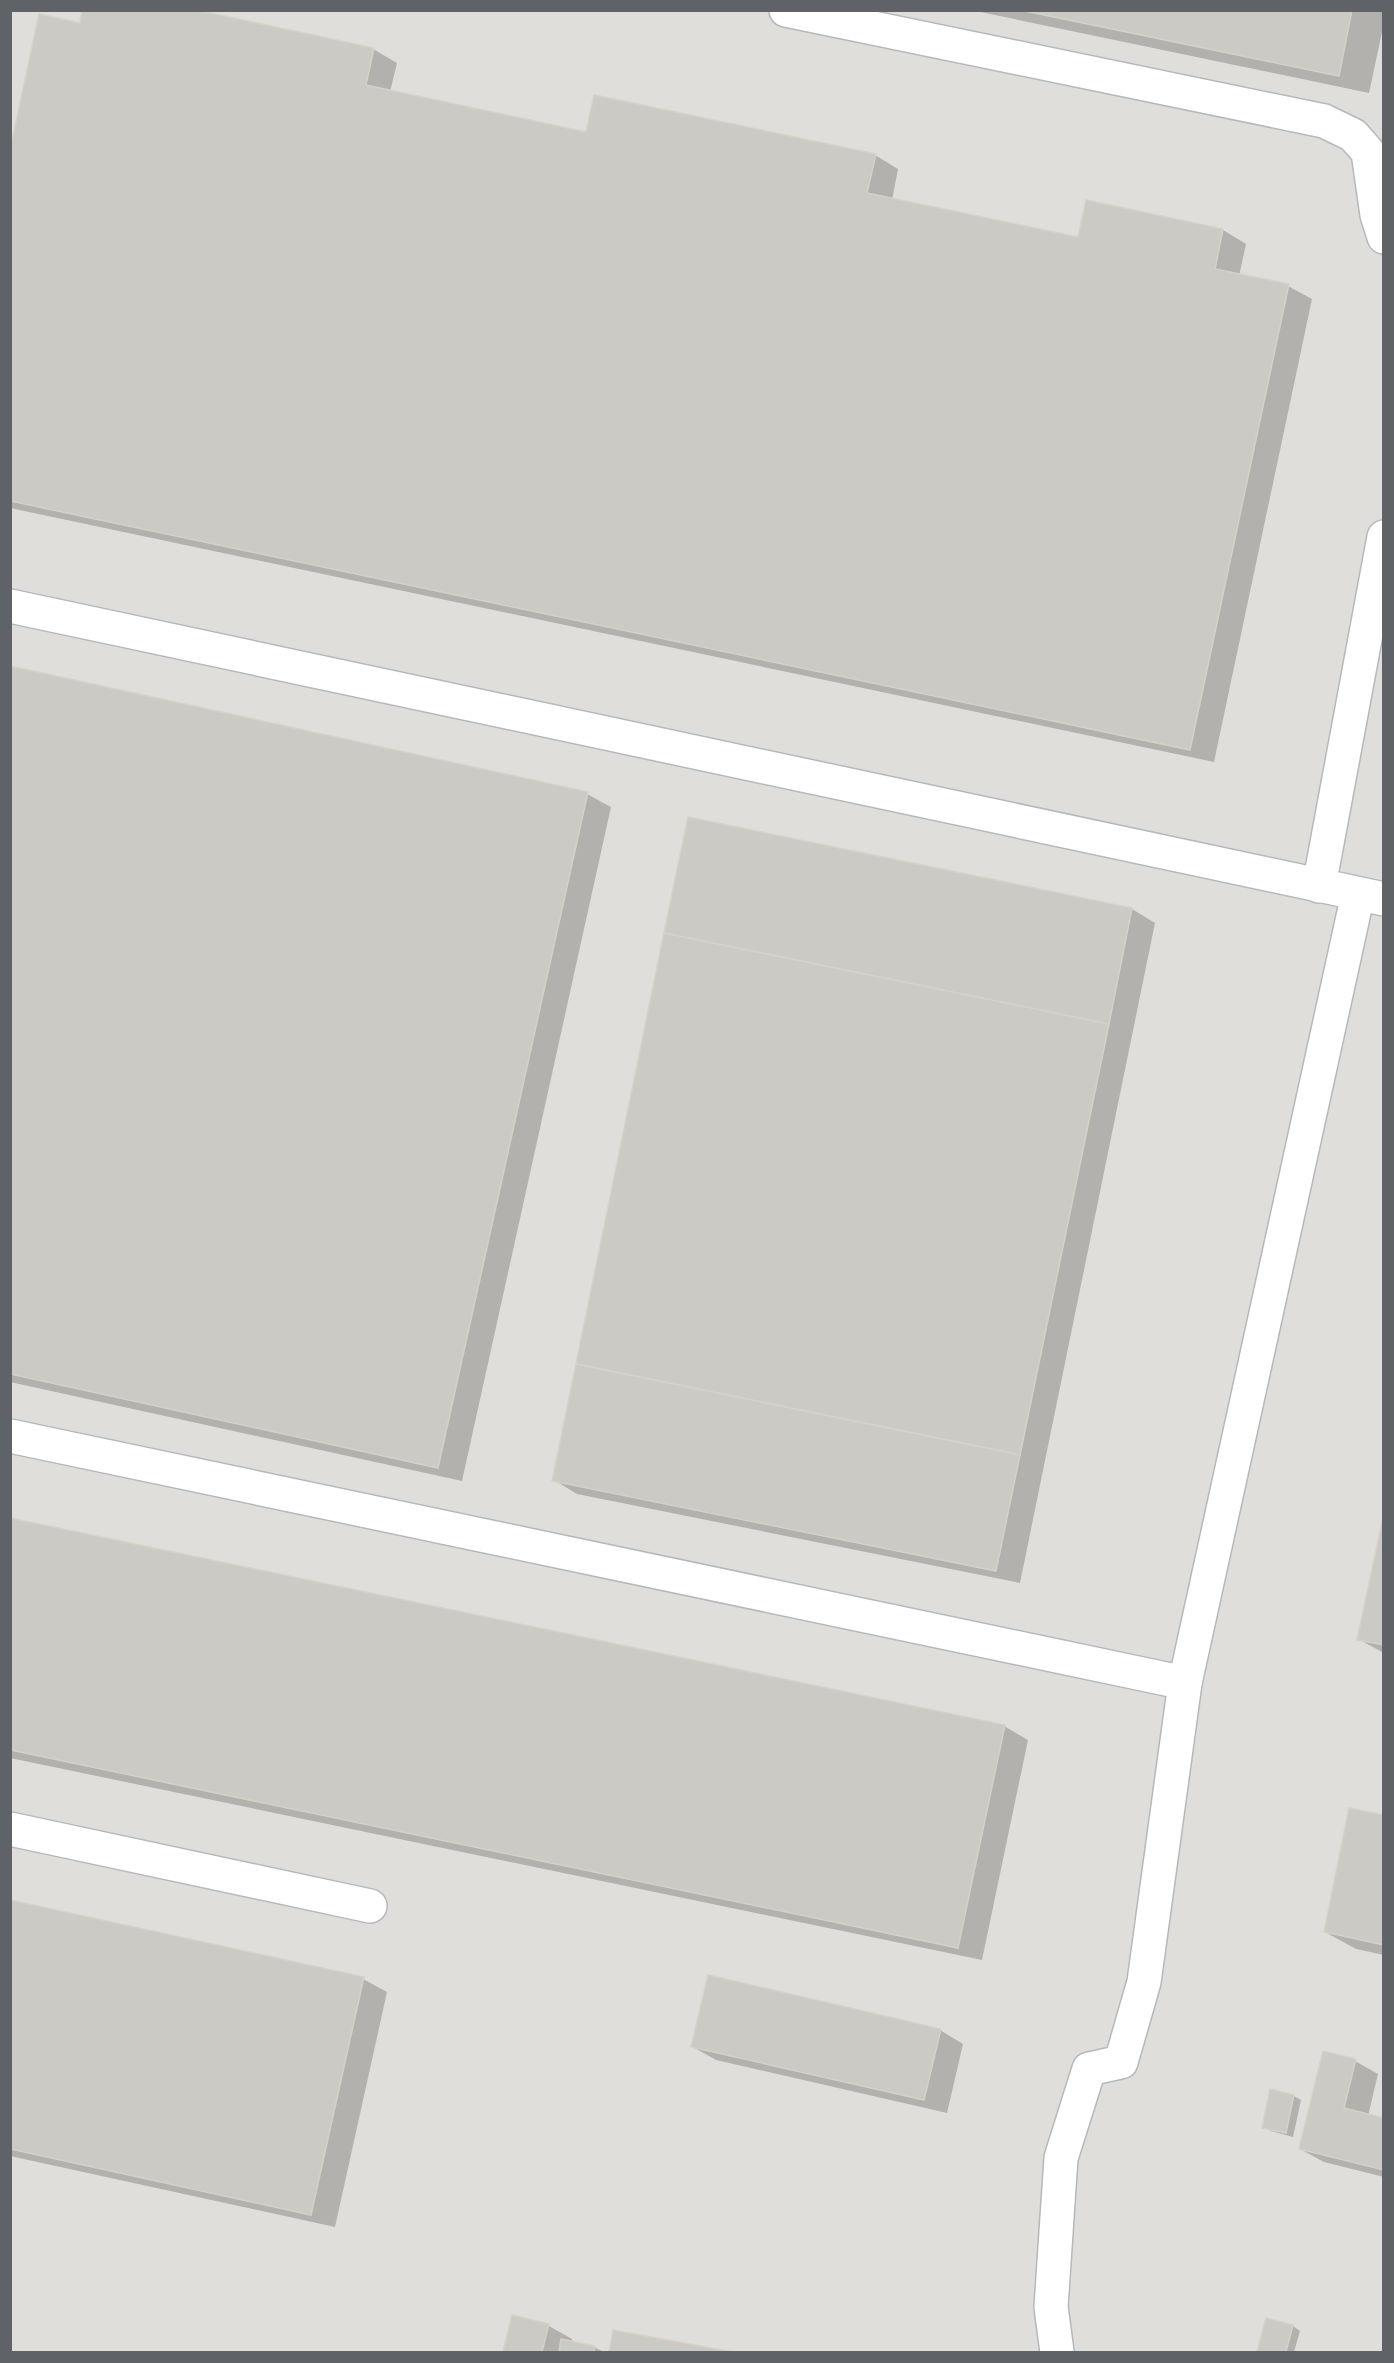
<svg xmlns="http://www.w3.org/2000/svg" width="1394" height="2363" font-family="'Alegreya Sans',sans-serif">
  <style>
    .industrial { fill: #e0deda }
    .shadow { fill: #0003 }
    .building { fill: #cccac5; stroke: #d6d1c6; stroke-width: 1.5 }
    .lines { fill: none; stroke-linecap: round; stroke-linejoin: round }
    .minor-casing { stroke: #b5b8bc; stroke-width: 36 }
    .minor { stroke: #fff; stroke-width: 33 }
  </style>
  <rect width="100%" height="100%" fill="#f1efe8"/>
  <rect class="industrial" x="11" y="11" width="1372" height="2341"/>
  <g class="shadow">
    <path d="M971 10H1384V23L1369 93Z"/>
    <path d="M81 25 373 49 397 63 390 92 587 134 875 155 898 169 892 200 1079 239 1087 202 1223 230 1246 244 1239 276 1288 286 1312 299 1214 762 10 508V157Z"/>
    <path d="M10 667 587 794 611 807 462 1481 10 1382Z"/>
    <path d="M689 819 1132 909 1155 923 1020 1583 577 1494 554 1480Z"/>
    <path d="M10 1519 1004 1726 1028 1740 982 1960 10 1758Z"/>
    <path d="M1384 1520V1653L1358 1639Z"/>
    <path d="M1384 1817V1955L1356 1949 1325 1932Z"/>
    <path d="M10 1902 363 1979 387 1992 335 2227 10 2156Z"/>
    <path d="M940 2030 963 2044 947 2113 716 2060 693 2047Z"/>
    <path d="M1355 2061 1378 2074 1368 2116 1384 2120V2177L1324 2162 1300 2149Z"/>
    <path d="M1271 2091 1294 2096 1301 2100 1293 2137 1271 2131 1264 2127Z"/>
    <path d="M514 2317 549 2326 572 2339 571 2343 594 2347 604 2352H505Z"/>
    <path d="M1267 2320 1293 2326 1300 2331 1294 2352H1258Z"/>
    <path d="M614 2332 725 2352H610Z"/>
  </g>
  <g class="building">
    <path d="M82 10H196L374 48 366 85 586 132 594 95 876 154 867 193 1078 237 1086 200 1223 229 1215 269 1289 284 1190 750 10 501V150L39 14 80 23Z"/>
    <path d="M1020 10H1352L1339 76Z"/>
    <path d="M10 666 588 792 438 1468 10 1374Z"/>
    <path d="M688 817 1132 908 1109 1024 664 933Z"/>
    <path d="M664 933 1109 1024 1020 1455 576 1364Z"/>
    <path d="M576 1364 1020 1455 996 1571 552 1481Z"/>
    <path d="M1384 1513V1645L1357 1640Z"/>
    <path d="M10 1518 1005 1725 958 1948 10 1750Z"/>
    <path d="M1349 1808 1384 1815V1945L1324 1932Z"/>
    <path d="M10 1900 364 1977 311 2215 10 2149Z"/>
    <path d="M708 1975 941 2029 924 2100 691 2047Z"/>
    <path d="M1323 2051 1356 2059 1344 2108 1384 2118V2170L1299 2149Z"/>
    <path d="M1270 2089 1294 2095 1286 2133 1262 2128Z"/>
    <path d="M512 2315 549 2324 542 2352H503Z"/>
    <path d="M1266 2318 1293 2325 1286 2352H1257Z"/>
    <path d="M613 2330 733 2352H609Z"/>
    <path d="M561 2339 595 2346 594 2352H559Z"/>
  </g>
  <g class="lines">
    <defs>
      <g id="minor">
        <path d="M786 10 1324 121 1353 135 1368 152 1377 215 1384 237"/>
        <path d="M10 606 1384 899"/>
        <path d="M1319 886 1384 537"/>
        <path d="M10 1436 1185 1683"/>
        <path d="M10 1829 370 1906"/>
        <path d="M1057 2352 1051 2307 1061 2158 1089 2069 1121 2062 1144 1982 1185 1683 1358 894"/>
      </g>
    </defs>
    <use href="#minor" class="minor-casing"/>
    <use href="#minor" class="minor"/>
  </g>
  <rect width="1394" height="2363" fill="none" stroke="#5f6368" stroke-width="24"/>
</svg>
